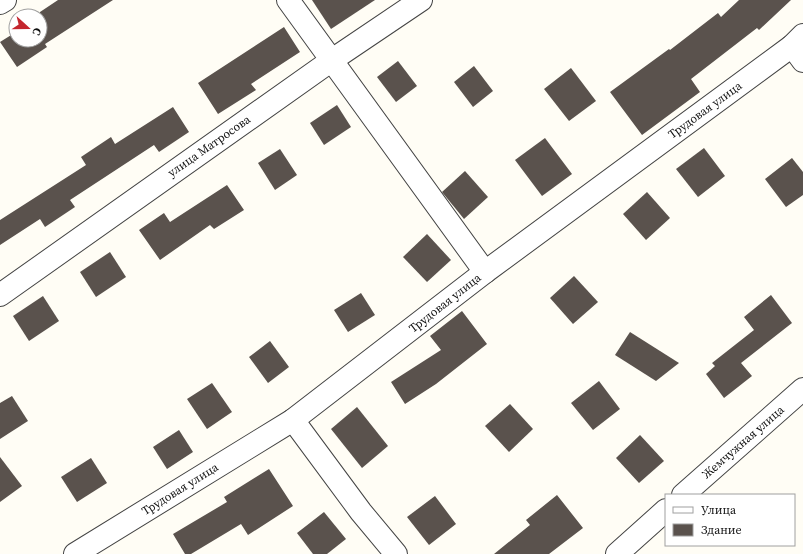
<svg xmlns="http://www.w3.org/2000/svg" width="803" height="554" font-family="'Source Serif 4',serif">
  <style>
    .building { fill: #5a524d }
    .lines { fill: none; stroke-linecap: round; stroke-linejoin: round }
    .minor-casing { stroke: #444; stroke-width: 24 }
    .minor { stroke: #fff; stroke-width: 22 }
    .labels { text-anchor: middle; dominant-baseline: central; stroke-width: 4; stroke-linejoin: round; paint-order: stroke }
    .street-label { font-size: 12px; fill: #111; stroke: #fff }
  </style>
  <rect width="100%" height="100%" fill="#fffdf5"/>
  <g class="building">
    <path d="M58 0H113L45 44 47 47 17 67 0 42 16 32V40H40V12Z"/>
    <path d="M312 0H375L331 29Z"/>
    <path d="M739 0H791L759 30 757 28 691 79 700 92 642 135 610 92 669 49 670 50 718 13 721 17Z"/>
    <path d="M284 27 300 52 251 84 256 90 218 114 198 83Z"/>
    <path d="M398 61 417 86 396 102 377 77Z"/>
    <path d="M474 66 493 91 473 107 454 82Z"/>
    <path d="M571 68 596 101 569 121 544 89Z"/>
    <path d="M337 105 351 127 324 145 310 123Z"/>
    <path d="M173 107 189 132 159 152 154 145 70 200 75 207 45 227 40 219 0 245V220L86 165 81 157 111 137 115 144Z"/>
    <path d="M545 138 572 174 542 196 515 160Z"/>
    <path d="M704 148 725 176 698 197 676 169Z"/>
    <path d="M280 149 297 175 275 190 258 163Z"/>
    <path d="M792 158 803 172V195L786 207 765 179Z"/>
    <path d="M465 171 488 197 464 219 442 192Z"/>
    <path d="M227 185 244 210 214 229 210 225 160 260 139 230 164 213 170 222Z"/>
    <path d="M647 192 670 218 646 240 623 214Z"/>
    <path d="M427 234 451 260 427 282 403 257Z"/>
    <path d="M110 252 126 277 96 297 80 272Z"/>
    <path d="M574 276 598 302 573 324 550 298Z"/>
    <path d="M361 293 375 315 348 332 334 310Z"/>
    <path d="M771 295 792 323 741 363 752 376 724 398 706 374 715 366 712 363 754 330 744 317Z"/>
    <path d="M43 296 59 321 29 341 13 316Z"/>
    <path d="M462 311 487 344 436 384 405 404 391 382 441 350 430 336Z"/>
    <path d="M630 332 679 363 656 381 615 355Z"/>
    <path d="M270 341 289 367 268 383 249 357Z"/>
    <path d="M599 381 620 409 593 430 571 403Z"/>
    <path d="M212 383 232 412 207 429 187 399Z"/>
    <path d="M12 396 28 421 0 439V403Z"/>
    <path d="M510 404 533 429 509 452 485 426Z"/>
    <path d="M357 407 388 446 362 468 331 429Z"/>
    <path d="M179 430 193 452 167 469 153 447Z"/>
    <path d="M640 435 664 461 639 483 616 458Z"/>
    <path d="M0 457 22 486 0 502Z"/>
    <path d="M91 458 107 483 77 502 61 477Z"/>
    <path d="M269 469 293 506 248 535 241 524 191 554H185L173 534 227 502 224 497Z"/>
    <path d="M557 495 583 528 549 554H494L530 525 526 520Z"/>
    <path d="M435 496 456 524 429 545 407 517Z"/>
    <path d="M324 512 346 539 327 554H313L297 533Z"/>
  </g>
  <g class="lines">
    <defs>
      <g id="minor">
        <path d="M288 0 485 272"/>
        <path d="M0 3 5 0"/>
        <path d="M792 46 803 61"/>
        <path d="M0 295 332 60 421 0"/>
        <path d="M293 420 361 512 396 554"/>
        <path d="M683 495 803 389"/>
        <path d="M75 554 293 420 485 272 792 46 803 35"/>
        <path d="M617 554 666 510"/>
      </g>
    </defs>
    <use href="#minor" class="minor-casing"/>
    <use href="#minor" class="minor"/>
  </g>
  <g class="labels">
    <g class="street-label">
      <text transform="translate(705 110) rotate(-36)">Трудовая улица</text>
      <text transform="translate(209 146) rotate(-35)">улица Матросова</text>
      <text transform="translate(445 303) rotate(-38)">Трудовая улица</text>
      <text transform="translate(743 442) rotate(-41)">Жемчужная улица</text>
      <text transform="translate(180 489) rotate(-32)">Трудовая улица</text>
    </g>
  </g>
  <rect x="665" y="494" width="130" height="52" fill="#ffffff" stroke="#a0a0a0"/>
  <rect x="673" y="507" width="20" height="6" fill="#ffffff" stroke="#a0a0a0"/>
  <text x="701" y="514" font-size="12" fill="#111111">Улица</text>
  <rect x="673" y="524" width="20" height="12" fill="#5a524d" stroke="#a0a0a0"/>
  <text x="701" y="534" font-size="12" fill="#111111">Здание</text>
  <g transform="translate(28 28) rotate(111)"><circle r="19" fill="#ffffff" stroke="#a0a0a0"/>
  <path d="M0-3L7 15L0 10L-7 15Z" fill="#c4262e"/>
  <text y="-6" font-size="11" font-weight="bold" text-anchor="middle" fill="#111111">С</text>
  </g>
</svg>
